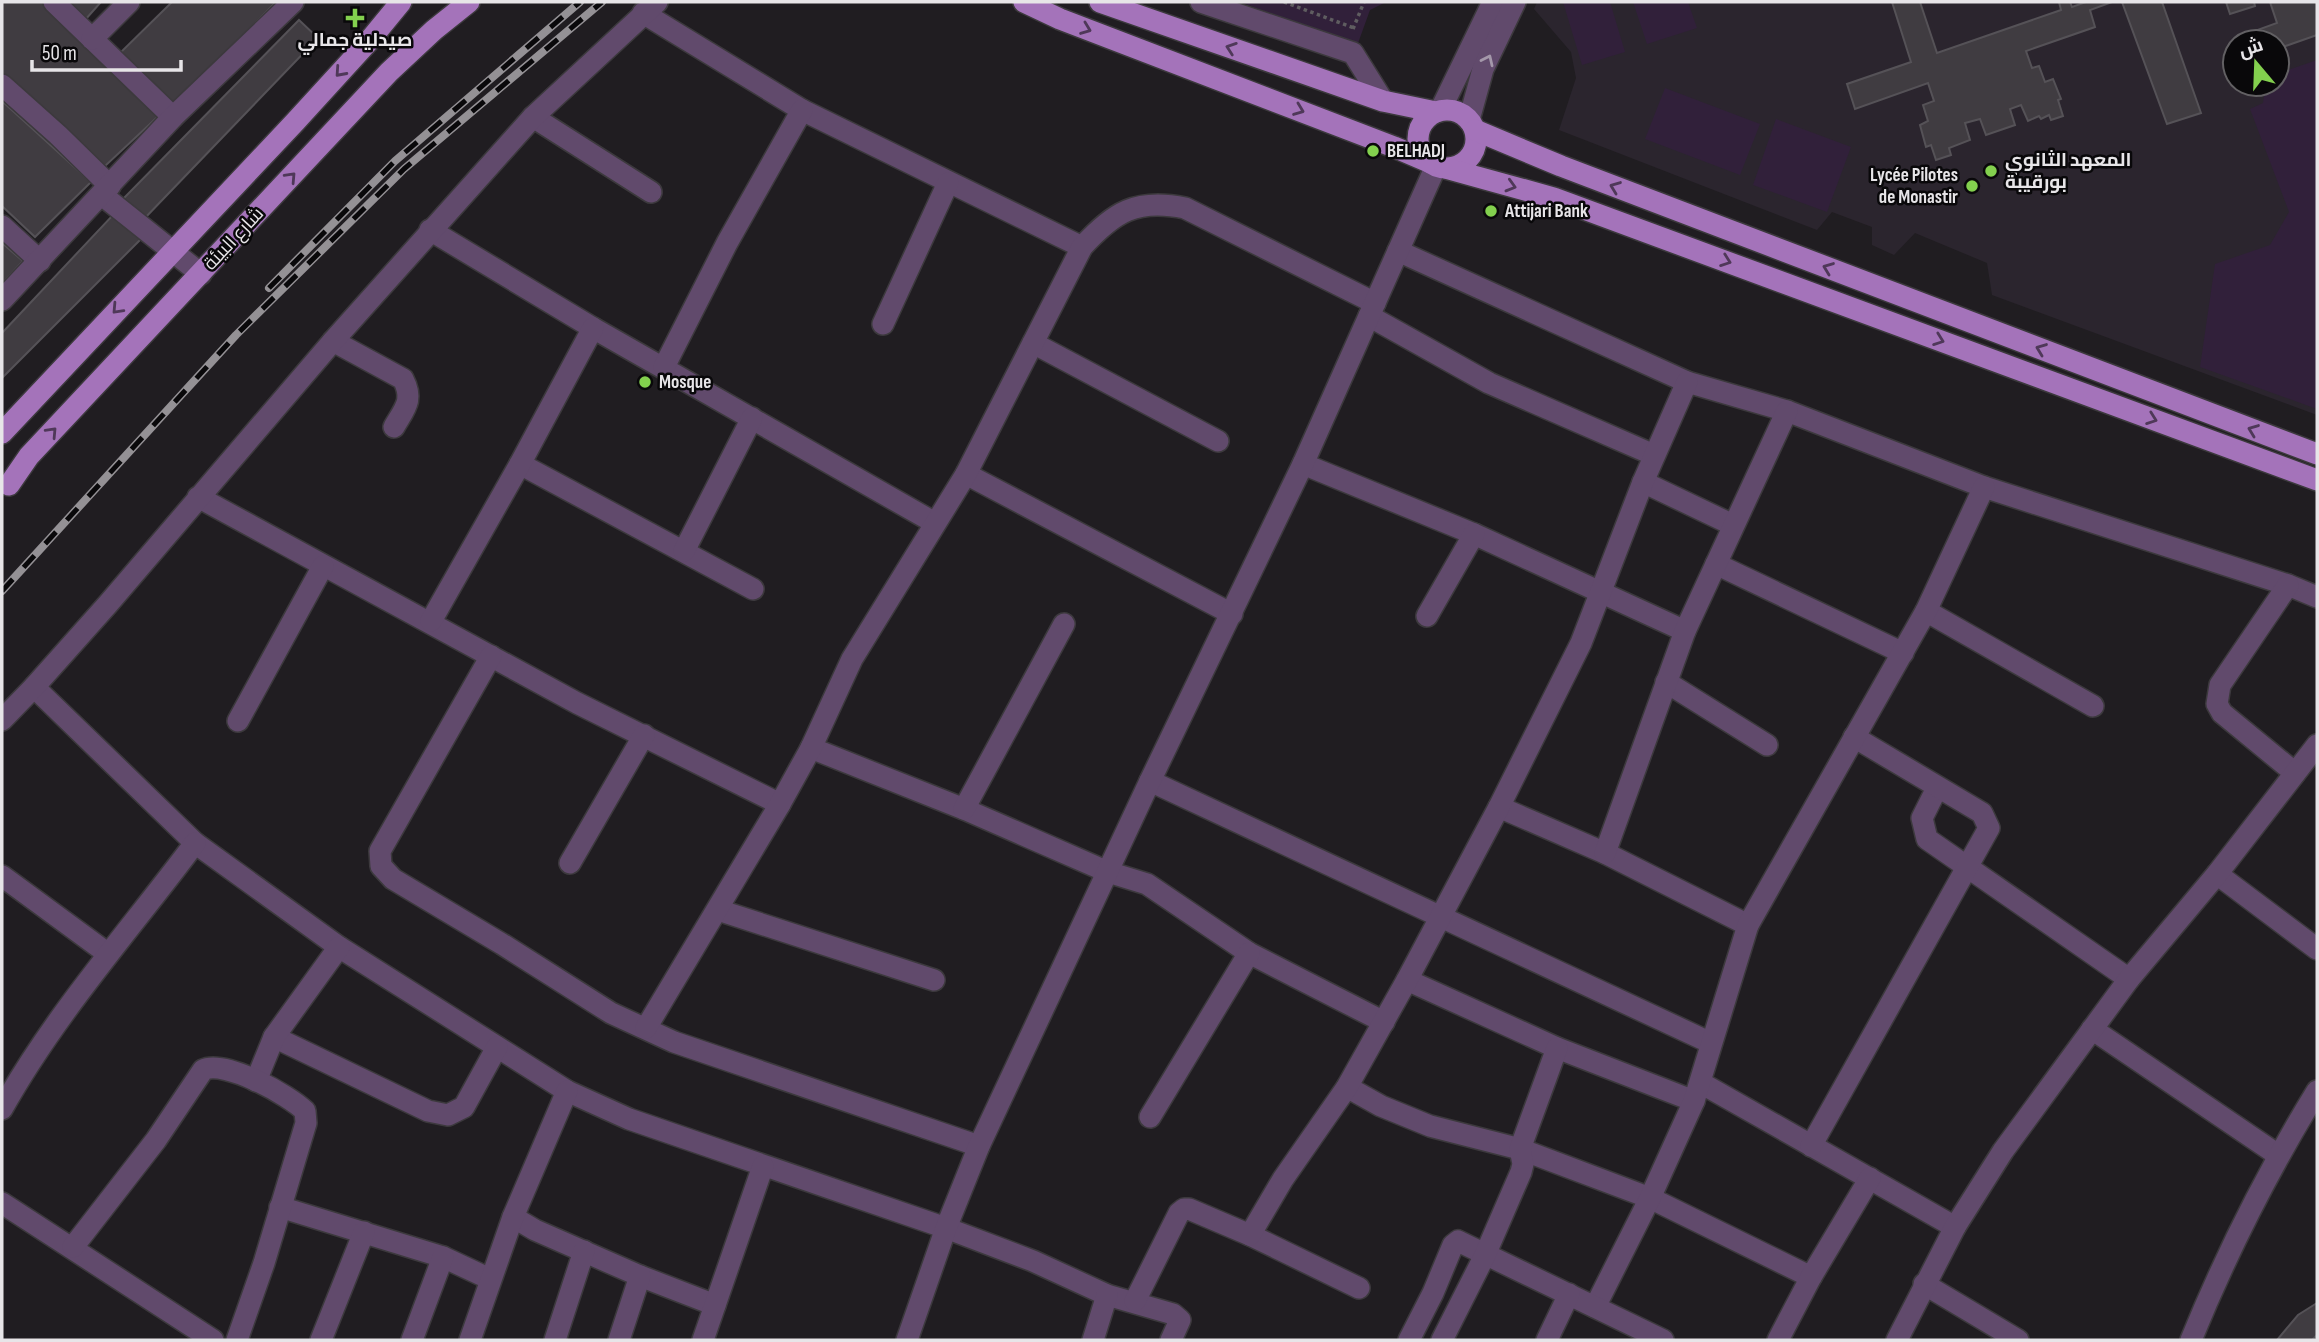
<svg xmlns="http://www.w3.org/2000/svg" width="2319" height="1342" font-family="'Sofia Sans Condensed',Cairo,sans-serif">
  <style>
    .built { fill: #2b252e; fill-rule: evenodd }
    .green { fill: #31203a }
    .building { fill: #403c41; stroke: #555257; stroke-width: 2 }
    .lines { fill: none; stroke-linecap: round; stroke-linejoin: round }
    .minor-casing { stroke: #3c393d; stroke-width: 24 }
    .major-casing { stroke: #3c393d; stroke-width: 24 }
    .path { stroke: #5f5d60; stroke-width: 3.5; stroke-dasharray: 3.5 3.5; stroke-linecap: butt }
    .minor { stroke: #614a6c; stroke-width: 21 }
    .major { stroke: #a473ba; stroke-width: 21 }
    .rail-casing { stroke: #949195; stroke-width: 8 }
    .rail { stroke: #09080a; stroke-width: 5; stroke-dasharray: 16; stroke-linecap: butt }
    .oneway { stroke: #4f3859 }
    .oneway2 { stroke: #a498aa }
    .poi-dot { fill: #83d04e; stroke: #09080a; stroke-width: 2.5 }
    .labels { text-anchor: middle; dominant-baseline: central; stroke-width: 5; stroke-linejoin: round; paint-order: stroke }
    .poi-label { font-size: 19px; font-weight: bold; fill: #e7e5e8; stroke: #09080a; text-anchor: start }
    .street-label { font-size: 19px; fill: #e7e5e8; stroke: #09080a }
  </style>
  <rect width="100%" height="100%" fill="#201d21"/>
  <path class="built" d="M1537 2H2317V415L1992 295 1987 263 1915 233 1894 255 1872 245V227L1832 212 1817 230 1559 130 1576 78 1571 52 1534 9ZM2235 42H2277V84H2235Z"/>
  <g class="green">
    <path d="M1240 2H1386L1370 10 1357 46Z"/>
    <path d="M1563 2H1610L1625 52 1582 65Z"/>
    <path d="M1633 2H1688L1697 28 1647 44Z"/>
    <path d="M2317 60V409L2200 367 2215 264 2270 245 2289 212 2250 109 2263 103 2266 84H2277V74Z"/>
    <path d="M1665 88 1760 124 1740 175 1645 139Z"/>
    <path d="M1776 119 1851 147 1827 212 1753 185Z"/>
  </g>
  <g class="building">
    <path d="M2 2H46L165 110 104 167 2 78Z"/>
    <path d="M65 2H101L85 20Z"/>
    <path d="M172 2H276L171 109 118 55Z"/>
    <path d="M1892 2H1920L1937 53 2061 10 2059 2H2070L2072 7 2086 2H2112L2090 10 2095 27 2026 51 2032 68 2039 66 2045 82 2053 79 2061 99 2058 100 2063 116 2051 120 2049 115 2041 119 2039 116 2028 121 2021 105 2010 109 2015 125 1986 135 1980 119 1965 123 1970 140 1949 148 1951 155 1936 160 1931 145 1926 147 1920 125 1928 121 1923 105 1934 101 1928 83 1855 109 1847 84 1911 62Z"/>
    <path d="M2122 2H2162L2201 113 2167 124Z"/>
    <path d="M2226 2H2254L2255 6 2230 14Z"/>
    <path d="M2270 2H2317V35L2277 49V42H2240L2238 37 2277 23Z"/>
    <path d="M299 20 318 38 143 220 122 200Z"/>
    <path d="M2 101 91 182 35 237 2 206Z"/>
    <path d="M112 216 141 239 2 378V333Z"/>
    <path d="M2 243 23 261 2 284Z"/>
    <path d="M2317 1303V1335L2312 1340H2277L2298 1315Z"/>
  </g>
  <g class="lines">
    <defs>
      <g id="minor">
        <path d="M54 2 173 117"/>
        <path d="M1201 2 1353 53 1383 101"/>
        <path d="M643 13 802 110 1082 247"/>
        <path d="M92 39 129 2"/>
        <path d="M2 85 58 135 110 186"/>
        <path d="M1440 111 1493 2"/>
        <path d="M533 117 651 192"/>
        <path d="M1469 120 1483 69 1515 2"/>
        <path d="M102 195 201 274"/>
        <path d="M2 226 40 261"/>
        <path d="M430 230 593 328 935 523"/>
        <path d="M1398 251 1687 382 1787 411 1984 487 2288 585 2317 597"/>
        <path d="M2 300 173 117 293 2"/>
        <path d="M1369 316 1489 383 1654 455"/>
        <path d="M883 324 948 183"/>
        <path d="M333 341 403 379C414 400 405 408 394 427"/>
        <path d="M1033 343 1218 441"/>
        <path d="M664 367 727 243 802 110"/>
        <path d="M520 464 753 589"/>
        <path d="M1303 464 1474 534 1685 631"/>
        <path d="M966 474 1232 614"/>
        <path d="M1643 482 1733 525"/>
        <path d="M198 497 577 703 780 804"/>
        <path d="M684 551 752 418"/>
        <path d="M1716 564 1903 653"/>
        <path d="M2288 585 2220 685 2217 704 2222 713 2295 773"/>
        <path d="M1926 611 2093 706"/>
        <path d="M1427 616 1474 534"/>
        <path d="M431 621 520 464 593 328"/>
        <path d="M491 656 380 851 381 866 393 879 502 944 611 1013 674 1042 979 1146"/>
        <path d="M1666 682 1767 745"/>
        <path d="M34 687 195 843 339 947 567 1091 629 1119 946 1228 1033 1261 1107 1295 1173 1314 1180 1320 1171 1340"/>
        <path d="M2 720 34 687 108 604 333 341 533 117 657 2"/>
        <path d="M238 721 323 566"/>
        <path d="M811 748 964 809 1108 872 1147 884 1249 953 1384 1022"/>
        <path d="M1150 781 1711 1043"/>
        <path d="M1937 788 1922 818 1927 839 2129 979"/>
        <path d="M1499 807 1605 853 1748 925"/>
        <path d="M964 809 1064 624"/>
        <path d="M1605 853 1685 631 1787 411"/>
        <path d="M570 863 644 735"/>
        <path d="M2217 874 2317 949"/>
        <path d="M2 876 107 953"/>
        <path d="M718 910 934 980"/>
        <path d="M1407 980 1557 1048 1694 1101"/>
        <path d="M646 1028 780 804 811 748 852 659 966 474 1082 247C1114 212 1136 198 1185 208L1375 303"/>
        <path d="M2092 1029 2278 1155"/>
        <path d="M274 1037 428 1111 448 1115 464 1107 497 1047"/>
        <path d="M256 1081 274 1037 339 947"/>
        <path d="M1701 1083 1955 1227"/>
        <path d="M1347 1087 1381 1106 1430 1126 1520 1149 1650 1198 1811 1277"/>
        <path d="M2 1109C55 1014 130 930 195 843"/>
        <path d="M1150 1117 1249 953"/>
        <path d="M1811 1146 1989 828 1982 813 1854 737"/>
        <path d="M2 1203 213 1340"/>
        <path d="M280 1207 443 1257 490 1279"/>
        <path d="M513 1217 535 1230 640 1276 715 1305"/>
        <path d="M1250 1235 1359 1288"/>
        <path d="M73 1247 156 1140 203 1070C224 1059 289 1095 305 1111L306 1123 264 1263 237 1340"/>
        <path d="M1924 1284 2018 1340"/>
        <path d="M1135 1301 1179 1213 1184 1209H1189L1250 1235 1283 1179 1347 1087 1407 980 1499 807 1581 643 1643 482 1687 382"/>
        <path d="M1595 1307 1650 1198 1694 1101 1748 925 1926 611 1984 487"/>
        <path d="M321 1340 364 1232"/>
        <path d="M412 1340 443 1257"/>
        <path d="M470 1340 513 1217 567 1091"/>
        <path d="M555 1340 584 1251"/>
        <path d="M619 1340 640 1276"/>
        <path d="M703 1340 763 1166"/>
        <path d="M907 1340 946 1228 979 1146 1150 781 1303 464 1436 166"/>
        <path d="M1093 1340 1107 1295"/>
        <path d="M1409 1340 1433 1293 1453 1245 1458 1241 1663 1340"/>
        <path d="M1442 1340 1485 1255 1521 1172 1523 1164 1520 1149 1557 1048"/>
        <path d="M1547 1340 1569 1294"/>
        <path d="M1778 1340 1811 1277 1870 1178"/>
        <path d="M1897 1340 1955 1227 2003 1151 2129 979 2217 874 2317 745"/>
        <path d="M2191 1340C2226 1254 2268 1171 2317 1091"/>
      </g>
      <g id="major">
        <path d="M1024 2 1060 19 1394 147 1429 162"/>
        <path d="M1100 2 1383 101 1436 112"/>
        <circle cx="1447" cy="139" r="29"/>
        <path d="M1475 130 1561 166 2317 454"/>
        <path d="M1445 168 1554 198 2317 480"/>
        <path d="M2 433 295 122 369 41 401 2"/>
        <path d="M9 485 29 456 389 72 434 30 469 2"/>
      </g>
    </defs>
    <use href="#minor" class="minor-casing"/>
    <use href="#major" class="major-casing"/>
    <g class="path">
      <path d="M1284 2 1354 28"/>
      <path d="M1353 29 1364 2"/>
    </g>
    <use href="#minor" class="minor"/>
    <use href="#major" class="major"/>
    <defs>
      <g id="rail">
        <path d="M269 288 395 161 580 2"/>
        <path d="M2 591 236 335 404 169 602 2"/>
      </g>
    </defs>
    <use href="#rail" class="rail-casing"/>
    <use href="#rail" class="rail"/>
  </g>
  <defs><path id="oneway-chevron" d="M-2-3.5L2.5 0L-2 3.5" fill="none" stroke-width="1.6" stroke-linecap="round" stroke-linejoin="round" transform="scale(1.75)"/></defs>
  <g class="oneway">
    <use href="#oneway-chevron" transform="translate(1086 29) rotate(21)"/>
    <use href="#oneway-chevron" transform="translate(1231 48) rotate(-161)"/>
    <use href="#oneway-chevron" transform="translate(340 72) rotate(132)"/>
    <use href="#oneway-chevron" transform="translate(1299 110) rotate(21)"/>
    <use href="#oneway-chevron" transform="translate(291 177) rotate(-47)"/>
    <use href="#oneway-chevron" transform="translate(1511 186) rotate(16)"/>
    <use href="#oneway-chevron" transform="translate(1615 187) rotate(-159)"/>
    <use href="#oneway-chevron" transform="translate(1726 261) rotate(20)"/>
    <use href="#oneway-chevron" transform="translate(1828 268) rotate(-159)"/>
    <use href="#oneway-chevron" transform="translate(117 309) rotate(133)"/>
    <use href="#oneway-chevron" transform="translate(1939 340) rotate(20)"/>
    <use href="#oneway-chevron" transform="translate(2041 349) rotate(-159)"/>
    <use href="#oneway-chevron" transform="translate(2152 419) rotate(20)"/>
    <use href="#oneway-chevron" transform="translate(2253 430) rotate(-159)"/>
    <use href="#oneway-chevron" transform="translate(52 432) rotate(-47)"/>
  </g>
  <use class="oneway2" href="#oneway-chevron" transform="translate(1488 60) rotate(-65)"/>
  <g class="poi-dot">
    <path d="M351.5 7.5h7v7h7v7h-7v7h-7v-7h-7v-7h7z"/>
    <circle cx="1373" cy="151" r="7"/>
    <circle cx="1991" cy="171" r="7"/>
    <circle cx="1972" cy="186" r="7"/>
    <circle cx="1491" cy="211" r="7"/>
    <circle cx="645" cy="382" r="7"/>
  </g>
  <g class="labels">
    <g class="poi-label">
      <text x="355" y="40" text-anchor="middle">صيدلية جمالي</text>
      <text x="1387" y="151">BELHADJ</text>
      <text x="2005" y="160">المعهد الثانوي<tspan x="2005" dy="22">بورقيبة</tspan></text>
      <text x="1958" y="175" text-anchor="end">Lycée Pilotes<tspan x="1958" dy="22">de Monastir</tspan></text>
      <text x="1505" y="211">Attijari Bank</text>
      <text x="659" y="382">Mosque</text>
    </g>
    <g class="street-label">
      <text transform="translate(234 239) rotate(-47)">شارع البيئة</text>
    </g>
  </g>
  <rect width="2319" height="1342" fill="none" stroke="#e7e5e8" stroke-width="7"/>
  <g transform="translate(2256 63) rotate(341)"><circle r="33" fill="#09080a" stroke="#626063" stroke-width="2"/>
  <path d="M0-5L12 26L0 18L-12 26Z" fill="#83d04e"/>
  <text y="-10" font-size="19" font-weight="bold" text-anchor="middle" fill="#e7e5e8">ش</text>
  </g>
  <path d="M32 60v10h149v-10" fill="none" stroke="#e7e5e8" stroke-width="3.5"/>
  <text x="42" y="60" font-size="21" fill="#e7e5e8" stroke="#09080a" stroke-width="5" paint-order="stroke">50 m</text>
</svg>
